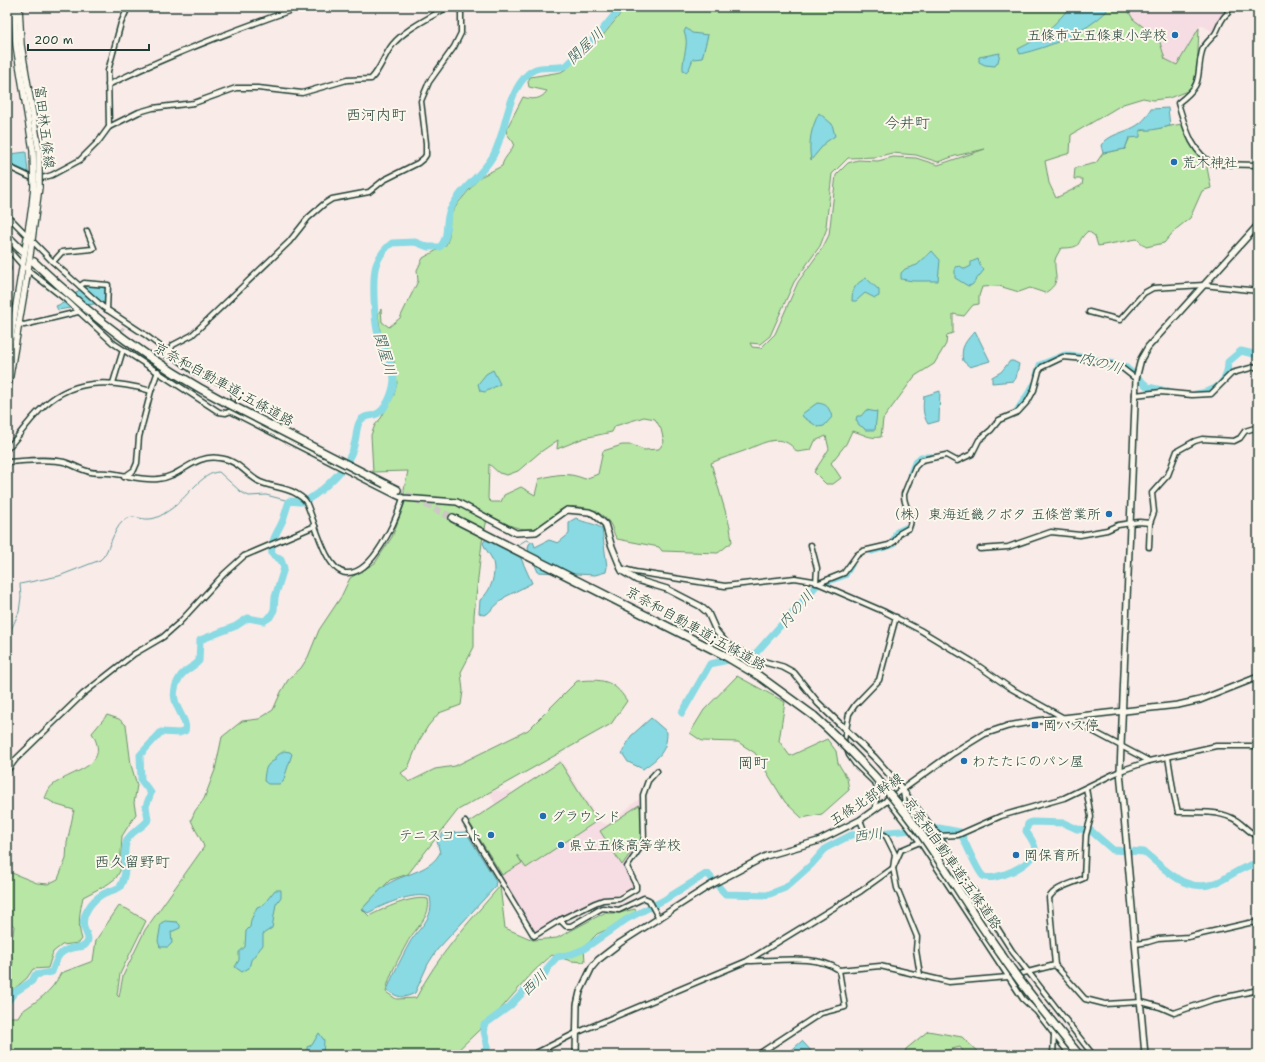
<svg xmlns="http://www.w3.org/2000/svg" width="1265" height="1062" font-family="'Shantell Sans','Klee One',sans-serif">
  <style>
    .built { fill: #f6dce3 }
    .green { fill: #b8e6a5; stroke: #6c926c; fill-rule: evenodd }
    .water { fill: #89dae3; stroke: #5f9b9d }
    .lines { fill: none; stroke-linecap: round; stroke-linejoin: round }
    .stream { stroke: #5f9b9d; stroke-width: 1 }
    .river { stroke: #89dae3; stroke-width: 7 }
    .minor-tunnel { stroke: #cdc8c4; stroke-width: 4; stroke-dasharray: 4 2; stroke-linecap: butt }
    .motorway-tunnel { stroke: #cdc8c4; stroke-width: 7; stroke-dasharray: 7 3.5; stroke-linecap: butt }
    .minor-casing { stroke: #1f3d34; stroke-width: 7 }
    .tertiary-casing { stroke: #1f3d34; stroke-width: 8 }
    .secondary-casing { stroke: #1f3d34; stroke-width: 8 }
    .motorway-casing { stroke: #1f3d34; stroke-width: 10 }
    .minor { stroke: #fbf7ec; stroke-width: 4 }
    .tertiary { stroke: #fbf7ec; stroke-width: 5 }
    .secondary { stroke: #fbf7ec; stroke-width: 5.5 }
    .motorway { stroke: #fbf7ec; stroke-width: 7 }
    .secondary-bridge-casing { stroke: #1f3d34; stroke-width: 8; stroke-linecap: butt }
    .motorway-bridge-casing { stroke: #1f3d34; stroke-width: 10; stroke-linecap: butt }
    .secondary-bridge { stroke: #fbf7ec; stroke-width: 5.5 }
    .motorway-bridge { stroke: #fbf7ec; stroke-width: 7 }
    .poi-dot { fill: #1f6fb2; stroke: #fbf7ec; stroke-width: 1.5 }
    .labels { text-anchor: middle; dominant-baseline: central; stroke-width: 4; stroke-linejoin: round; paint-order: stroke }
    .poi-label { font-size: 14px; fill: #1f3d34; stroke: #fbf7ec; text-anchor: start }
    .street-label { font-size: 14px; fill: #1f3d34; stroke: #fbf7ec }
    .water-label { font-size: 15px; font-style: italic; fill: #345c57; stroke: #fbf7ec }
    .neighbourhood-label { font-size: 15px; fill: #1f3d34; stroke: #fbf7ec }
  </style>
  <rect width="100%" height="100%" fill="#f9ebe8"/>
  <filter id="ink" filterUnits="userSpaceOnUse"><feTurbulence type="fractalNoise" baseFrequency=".025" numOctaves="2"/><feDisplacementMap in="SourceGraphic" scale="8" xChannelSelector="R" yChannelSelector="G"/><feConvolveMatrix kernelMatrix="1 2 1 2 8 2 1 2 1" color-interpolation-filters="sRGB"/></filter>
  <g filter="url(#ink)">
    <g class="built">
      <path d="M1126 7H1220L1225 11 1214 32 1201 25 1177 66 1165 59 1159 39 1133 19Z"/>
      <path d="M561 760 601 823 608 824 639 799 641 802 643 836 624 869 634 886 614 897 596 899 563 915 537 933H534L506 886V882L501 881 485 848 467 823 495 804 490 793 495 790 503 792 508 790 513 793Z"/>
    </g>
    <g class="green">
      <path d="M626 7H1126L1133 19 1159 39 1165 59 1177 65 1199 28 1197 73 1190 90 1169 98 1153 100 1143 98 1123 104 1071 135 1070 153 1045 161 1049 183 1056 198 1082 185 1083 179H1074L1075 168 1096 163 1103 153 1125 149C1132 129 1136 132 1154 129 1163 128 1173 125 1183 124L1191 144 1206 162 1211 188 1202 191 1190 218 1175 230 1164 243 1146 247 1137 239 1098 246 1095 236 1088 231C1074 243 1085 248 1061 248 1059 252 1056 256 1055 260 1054 277 1062 282 1045 293L1030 288 1019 292 999 286 982 287 979 296V304L973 305 964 316 953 314V333L947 335 946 344 934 364 915 376 883 419 881 437C868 439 865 434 852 431L846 444 831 463 841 478 833 484H826L814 472 829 449 826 436 815 441 811 450 797 452C782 431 763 443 744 451 733 455 722 458 711 463L730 527 732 542 718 553 662 551 659 547 617 539C613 534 613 527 609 522 603 514 595 511 586 508 550 500 556 527 531 529 513 530 503 521 488 515L482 542 474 615V647L461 672 463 691 461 705 439 713 428 726 419 741 408 768 401 773 409 782 435 769 455 766 528 730 577 681C602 679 613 679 627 701L611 724 458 810 408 874 390 880 362 909 369 916C383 909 412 895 428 899 432 917 414 929 407 943 399 958 389 975 386 992L396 999 416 998C437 956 470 921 500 886L505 928 533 940 557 938 604 913H619L635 909 637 914 626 921 597 934 584 947 585 962 571 961 552 955 534 971 498 1012 453 1055H409L393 1050 392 1053 395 1055H93L94 1053 93 1055H7V1017H18L21 1012C38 1000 51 993 61 973L93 961 96 940 119 906 127 909 146 921 120 974 117 995 119 997 123 976 145 930 204 847C202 840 194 828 191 820L195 811 204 799 215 770 222 737 242 721 259 719 273 710 281 692 288 680 301 668 308 657 319 630 341 597 350 578 375 563 392 537 404 505V489L408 471 373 472 371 435 375 425 381 418 394 395 397 383 394 362 381 336 378 314 381 309 382 322 389 327 400 318 418 281 417 270 423 258 446 245 449 237 450 216 458 203 480 177 502 166C504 156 512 153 514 143L507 134 506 130 523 97C532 100 541 100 547 91L529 87 528 82 530 77 561 72 566 69 600 39ZM985 149 938 165 916 158 893 157 878 161 858 160 848 163 836 175 829 235 823 247 798 282 775 334 761 348 752 347 750 343 760 344 770 336 794 282 820 246 827 228 826 226 832 174 848 158 876 157 892 153 916 155 938 162 955 156ZM644 417 655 419 661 429 664 442 659 449 644 450 632 445H622L603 451 598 474 585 479C568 472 556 474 539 479L535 495 521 487 504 495 501 502H491L488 499 489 464 499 473 507 475 518 471 539 453 558 440 557 449 584 438 612 432 615 426Z"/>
      <path d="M737 676 785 702 779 741 790 756 827 739 836 751 838 763 847 778 849 790 822 814 802 818 785 802 755 753 738 742 702 741 690 733 704 710Z"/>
      <path d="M107 715 119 719 126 725 131 765 137 785 134 803 136 814 122 836 120 871 116 878 108 884 83 897C80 911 77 925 82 939L79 943 62 945 53 952 48 968 33 969 27 978 7 995V965L13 963 11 954H7V942L13 935 14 926 7 920V871L37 883 48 884 58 879 66 859 67 843 74 810 57 805 45 798C47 794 49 787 53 785 72 770 112 767 92 733Z"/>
      <path d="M560 762 597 821 526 868 517 855 522 863 502 875 469 822Z"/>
      <path d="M639 805 641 809 642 837 622 865 600 831Z"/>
      <path d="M928 1031 962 1037 981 1055H966L960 1047 929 1055H904L906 1049Z"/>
    </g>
    <g class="water">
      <path d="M1070 7H1106L1107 11C1085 33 1050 47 1020 54L1018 49C1041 38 1053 27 1070 7Z"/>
      <path d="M686 28 692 33 708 35 702 58 693 59 689 69 686 72 683 70C682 57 690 44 684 32Z"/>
      <path d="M1000 53 998 62 995 66 985 65 979 62V57Z"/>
      <path d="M1168 108 1170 126 1152 130H1140V137L1129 138 1125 149 1103 153 1101 145C1115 128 1139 135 1151 109Z"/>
      <path d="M819 113 832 124 835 136 826 142 811 160C808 143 811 128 819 113Z"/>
      <path d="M7 152 10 154 26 152 28 172 7 163Z"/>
      <path d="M932 251 940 260 938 281H913L901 279V273L905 269 917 265Z"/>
      <path d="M978 259 980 265 984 270 972 285 968 286 955 278V267L960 266 965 269 971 266V262Z"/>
      <path d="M866 278 879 290V296L875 298 865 293 856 301H852C852 289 855 284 866 278Z"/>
      <path d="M84 285 104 286 107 289 106 302 58 310 56 306 68 301Z"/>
      <path d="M975 331 990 361 970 367 963 361C960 347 966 341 975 331Z"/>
      <path d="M1010 361H1013L1019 364 1016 378 1014 381 992 383V377L1001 372Z"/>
      <path d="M493 370 500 384 485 392 480 391 478 384 486 374Z"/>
      <path d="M940 391 939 421 928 424C922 414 923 406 924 396Z"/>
      <path d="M817 403C828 404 829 408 832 417L824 426 818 427 803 417 802 414Z"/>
      <path d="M866 410 877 412 875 430H865L864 428 859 425 856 420 857 416H861Z"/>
      <path d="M576 518C585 524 594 522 602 529L607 567 606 572 595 575 538 572 528 549 529 544 533 541 535 547 549 540 558 543 569 534V522Z"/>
      <path d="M490 533 515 545 532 583 505 597 487 614 483 615 479 613 480 600C492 591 498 570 491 557 488 552 485 549 483 543Z"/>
      <path d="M651 718 667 732C667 752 658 758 643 769L628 762 622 753 631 736Z"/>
      <path d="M284 751 290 752 292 754 283 782 279 784H268L264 781C265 770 265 765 275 760V757Z"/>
      <path d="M466 832 496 881 495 887 437 950 428 964 415 993C403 999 398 998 387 990 393 974 401 959 409 944 418 927 435 920 430 897 413 891 383 905 368 913L362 909C371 900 382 886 393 881 409 873 431 870 440 853L437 841 443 833Z"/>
      <path d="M275 890H281V897L276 904 272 928 263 934V945L251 960 249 968 242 972 235 967 239 960V952L245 947 246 931 250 927 251 920 257 907 263 905Z"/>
      <path d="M165 921 177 922 180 925V928L171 932 172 943 168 947H160L158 941 161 923Z"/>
      <path d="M319 1033 324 1040 323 1055 307 1054V1047L312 1045Z"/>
      <path d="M802 1041 815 1055H786Z"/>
    </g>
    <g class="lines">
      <g class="stream">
        <path d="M516 546 526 540 530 541"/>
        <path d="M7 639 19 612 21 597 20 584 59 576 100 560C109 554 112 531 123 521 132 513 140 520 149 519 157 519 165 513 171 509 185 500 202 472 219 472L241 492 249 496 266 495 289 501"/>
      </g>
      <g class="river">
        <path d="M1037 375 1040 365 1065 355H1070L1124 366 1148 387 1166 391"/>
        <path d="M1196 394C1216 391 1228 383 1228 362L1241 351 1258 355"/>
        <path d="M1017 411 1034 385"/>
        <path d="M911 473 915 463 921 457H933"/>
        <path d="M872 551 892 545 897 532 906 528"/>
        <path d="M682 713 710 664 755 654 817 585 845 575 851 565"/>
        <path d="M7 1002 15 992 32 981 35 975 52 972C57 956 60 949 78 947 81 947 84 947 86 944 91 938 85 933 84 927 81 915 92 900 103 894 108 891 114 891 120 887 130 870 121 856 127 840 132 830 142 829 148 820L146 806 151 793 141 780 140 755 161 732 179 733 185 731C190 717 163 703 180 677 184 670 194 667 199 661L200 640 236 626 248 618 264 621 270 617 274 610 275 597 284 568 281 560 272 554C270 540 278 532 283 520 285 514 287 507 289 501 292 501 297 502 301 502 315 499 344 471 349 458 352 453 354 447 355 441 357 434 356 427 360 421 364 415 368 417 374 415 386 412 393 392 394 380 394 365 384 351 379 337 374 325 372 277 376 265 379 257 385 248 392 243L415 242 428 247H440C450 236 444 223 450 210 460 188 482 176 493 156 507 130 506 93 529 73 541 63 554 71 567 65L597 36 621 7"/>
        <path d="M462 1055 480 1054 487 1049C489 1041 482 1034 484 1025L510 1006 529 986 543 977 549 966 557 957 572 954 584 949 627 919 664 900 706 874H708L725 894 767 895 785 888 811 865 826 848 851 835 939 828 960 832C965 841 977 871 983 876 992 883 1036 865 1035 848 1034 842 1029 836 1026 831L1028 824 1032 822 1064 823 1077 829 1090 830 1113 850 1144 852C1168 871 1189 898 1222 880 1233 874 1245 865 1258 863"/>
      </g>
      <g class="minor-tunnel">
        <path d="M114 340 125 326"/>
        <path d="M161 366 166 355"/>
      </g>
      <path class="motorway-tunnel" d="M397 490 453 518"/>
      <defs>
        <g id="minor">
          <path d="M1227 7 1228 13C1220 19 1220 26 1215 34 1211 39 1204 44 1202 51 1195 80 1205 82 1178 103 1185 125 1191 153 1214 164L1258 165"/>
          <path d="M108 85C171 54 234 30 300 7"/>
          <path d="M109 127 108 71 121 23 128 7"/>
          <path d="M7 168 13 169 32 178H42L52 175 80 160 98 142 109 127 139 112 153 108 194 103 236 88H258L302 93 347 80 371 79C381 69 384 55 393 44 408 27 429 19 447 7"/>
          <path d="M7 215 53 262 103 307 144 334 193 371 233 388 234 392 231 411 226 413 219 412 113 343 65 299 23 266 7 248"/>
          <path d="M53 262 62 252 92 249 94 248 87 231"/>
          <path d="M7 264 8 269 7 270"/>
          <path d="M80 286 84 283 108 285 107 310"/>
          <path d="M1089 312 1120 320 1144 293 1153 288 1204 285 1258 291"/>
          <path d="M7 321 24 325 78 312"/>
          <path d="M166 355 173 345 192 335 289 242 308 218 324 204 332 199 369 192 384 180 418 163 424 158 426 155V143L421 101 429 82 454 47 461 33V7"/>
          <path d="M113 383 123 350"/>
          <path d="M1135 395 1161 392 1192 395 1211 394 1232 373 1258 366"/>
          <path d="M7 449C18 437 27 423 39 411 69 378 110 379 151 391"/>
          <path d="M7 462C25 461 47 458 64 462 72 464 79 469 87 471 93 474 101 472 108 473 124 474 141 481 158 479 181 477 194 454 219 458 239 460 246 475 260 482 271 487 284 487 295 493 298 495 304 498 306 502 314 518 325 571 346 573 373 575 396 520 403 498"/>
          <path d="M124 477 134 470 137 463 139 437 151 391 158 371"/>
          <path d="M811 545 817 568 816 583"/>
          <path d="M1149 547 1150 523 1154 512 1152 493 1168 475 1177 451 1195 441 1202 439 1234 441 1240 438 1245 431 1258 427"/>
          <path d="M980 549 1008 547 1051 532 1080 535 1107 530 1118 525 1139 522 1150 523"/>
          <path d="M620 568 635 572 725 586 795 578 813 581 885 612 920 630 973 662 1010 688 1064 718"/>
          <path d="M819 583 844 573 857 555 863 551 889 545 895 541 900 533 909 528C915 513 903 508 904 494L915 467 922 460 946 455 957 461 972 454 979 440 991 430 999 420 1018 412 1028 401 1034 390 1039 371 1042 367 1063 357 1085 359 1122 368 1136 379"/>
          <path d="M1068 718 1149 761"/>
          <path d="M1168 757 1174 795 1178 812C1195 812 1217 811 1232 818 1242 822 1248 833 1258 836"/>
          <path d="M7 771 16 759 83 694 134 654 163 637 179 623 224 574 244 556 315 526"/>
          <path d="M903 790 939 836 1012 951 1093 1055"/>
          <path d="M887 799 920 842 1023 999 1037 1012 1070 1055"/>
          <path d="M875 808 877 788 876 784 856 765 849 755 844 740 849 714 855 705 879 680 896 617"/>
          <path d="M903 811 905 804 903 792"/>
          <path d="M860 820 866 835 880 833 886 836 895 854 893 868 897 888 917 937 916 950 920 975"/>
          <path d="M465 822 534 936 560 920 595 903 603 900 619 899 636 889V885L627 867 644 842 643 795 648 781 657 771"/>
          <path d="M560 920 566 926H571L602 908 619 910 644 898 649 900 659 919"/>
          <path d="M1136 944 1148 942 1158 939 1188 937 1249 923H1258"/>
          <path d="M749 961C775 961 818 954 839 970L845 1007 821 1013 757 1055"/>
          <path d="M1055 965 1049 898C1055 887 1072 884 1084 878L1086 835 1091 817 1086 788"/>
          <path d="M839 970 880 966 949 982 1008 977 1055 965 1085 999 1105 1004 1141 1002 1160 1007 1174 1013 1212 1000 1258 990"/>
          <path d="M532 1055 576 1033 747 961 861 891 893 868 901 850 920 842 939 836 958 835 1001 816 1064 798 1120 771 1149 761 1216 746H1258"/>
          <path d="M1053 1055 1054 1035"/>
        </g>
        <g id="tertiary">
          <path d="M231 411 396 495 403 498 457 502 516 533 536 532 567 510 589 512 594 514 605 524 611 544 622 571 637 580 667 589 700 606 708 613 716 631 727 644 754 659 783 667 794 673 818 703 874 757 903 790"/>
          <path d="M576 1055 577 1005 580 992 592 967 598 960 620 943 709 886 766 856 818 841 860 820 953 753 984 734 1008 726 1036 721 1178 705 1200 700 1258 677"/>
          <path d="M1145 1055 1120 771 1136 379 1141 359 1148 347 1258 225"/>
        </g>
        <g id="secondary">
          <path d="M14 7 16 45 33 150"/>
          <path d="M19 7 21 45 39 151"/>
          <path d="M7 361 32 207 34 187"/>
          <path d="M7 393 28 270 39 187"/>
        </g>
        <g id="motorway">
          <path d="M7 236 21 250"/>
          <path d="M34 262C95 320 152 364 227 403"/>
          <path d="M385 484 397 490"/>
          <path d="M453 518 722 654 759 676 814 716"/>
        </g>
      </defs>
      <use href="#minor" class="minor-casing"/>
      <use href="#tertiary" class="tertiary-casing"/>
      <use href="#secondary" class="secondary-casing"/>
      <use href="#motorway" class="motorway-casing"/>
      <use href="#minor" class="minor"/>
      <use href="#tertiary" class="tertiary"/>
      <use href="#secondary" class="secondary"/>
      <use href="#motorway" class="motorway"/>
      <defs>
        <g id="secondary-bridge">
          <path d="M33 150 34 187"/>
          <path d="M39 151V187"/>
        </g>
        <g id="motorway-bridge">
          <path d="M227 403 385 484"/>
          <path d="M814 716C854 752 891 792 922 835 950 875 974 917 1003 957 1026 991 1053 1023 1079 1055"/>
        </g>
      </defs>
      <use href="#secondary-bridge" class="secondary-bridge-casing"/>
      <use href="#motorway-bridge" class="motorway-bridge-casing"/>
      <use href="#secondary-bridge" class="secondary-bridge"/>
      <use href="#motorway-bridge" class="motorway-bridge"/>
    </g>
  </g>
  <g class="poi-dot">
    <circle cx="1175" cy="35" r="4"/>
    <circle cx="1174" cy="162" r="4"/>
    <circle cx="1109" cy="514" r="4"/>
    <rect x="1031" y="721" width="8" height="8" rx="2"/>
    <circle cx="964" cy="761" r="4"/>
    <circle cx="543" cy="816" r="4"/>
    <circle cx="491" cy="835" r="4"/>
    <circle cx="561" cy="845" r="4"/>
    <circle cx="1016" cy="855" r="4"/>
  </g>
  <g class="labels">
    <g class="poi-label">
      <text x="1167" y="35" text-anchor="end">五條市立五條東小学校</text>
      <text x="1182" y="162">荒木神社</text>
      <text x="1101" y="514" text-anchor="end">（株）東海近畿クボタ 五條営業所</text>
      <text x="1043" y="725">岡バス停</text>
      <text x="972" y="761">わたたにのパン屋</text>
      <text x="551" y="816">グラウンド</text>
      <text x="483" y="835" text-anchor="end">テニスコート</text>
      <text x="569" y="845">県立五條高等学校</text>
      <text x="1024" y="855">岡保育所</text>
    </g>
    <g class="street-label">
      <text transform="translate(45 127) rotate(83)">富田林五條線</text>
      <text transform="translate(224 384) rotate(29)">京奈和自動車道;五條道路</text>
      <text transform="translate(696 628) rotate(29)">京奈和自動車道;五條道路</text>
      <text transform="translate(866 799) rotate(-33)">五條北部幹線</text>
      <text transform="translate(953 863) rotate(55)">京奈和自動車道;五條道路</text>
    </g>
    <g class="water-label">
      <text transform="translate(585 46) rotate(-43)">関屋川</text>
      <text transform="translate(385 354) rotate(74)">関屋川</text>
      <text transform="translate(1101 363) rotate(16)">内の川</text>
      <text transform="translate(796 609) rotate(-48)">内の川</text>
      <text transform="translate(868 835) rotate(-8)">西川</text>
      <text transform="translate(534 983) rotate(-44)">西川</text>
    </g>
    <g class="neighbourhood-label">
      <text x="376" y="115">西河内町</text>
      <text x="907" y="123">今井町</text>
      <text x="753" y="763">岡町</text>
      <text x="132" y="862">西久留野町</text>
    </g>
  </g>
  <rect width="1265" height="1062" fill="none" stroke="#fbf7ec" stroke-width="24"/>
  <rect x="12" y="12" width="1241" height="1038" fill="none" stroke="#1f3d34" stroke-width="1.5" filter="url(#ink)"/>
  <path d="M28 44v6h121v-6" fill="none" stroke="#1f3d34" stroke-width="2"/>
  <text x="34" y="44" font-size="12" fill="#1f3d34" stroke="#fbf7ec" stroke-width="3" paint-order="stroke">200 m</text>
</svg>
